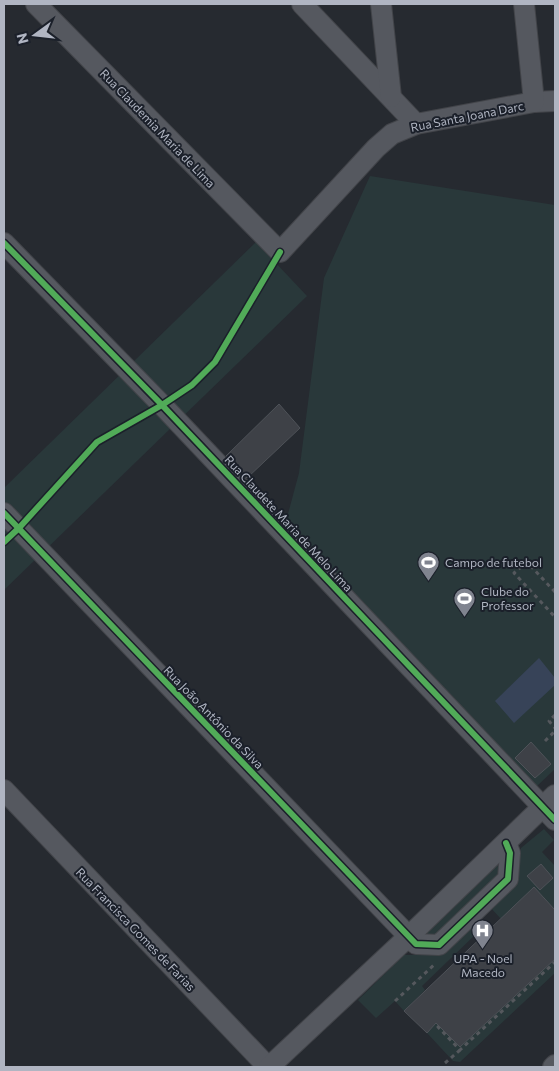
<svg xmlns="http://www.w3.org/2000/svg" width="559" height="1071" font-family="Commissioner,sans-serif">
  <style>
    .green { fill: #29383a }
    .water { fill: #374358 }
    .building { fill: #3e4147; stroke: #4e5258 }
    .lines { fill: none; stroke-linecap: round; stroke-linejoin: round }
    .minor-casing { stroke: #424449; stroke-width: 22 }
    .path { stroke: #55585d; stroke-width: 3; stroke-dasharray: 4 4; stroke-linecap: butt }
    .minor { stroke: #55585f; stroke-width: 20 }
    .cycleway-casing { stroke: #1b202a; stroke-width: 9 }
    .cycleway { stroke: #51ab58; stroke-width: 6 }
    .labels { text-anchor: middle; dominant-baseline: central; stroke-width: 4; stroke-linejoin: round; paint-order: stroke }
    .street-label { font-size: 12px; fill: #b0b5c2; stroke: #1b202a }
    .poi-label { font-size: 12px; fill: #b0b5c2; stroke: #1b202a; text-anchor: start }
  </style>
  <rect width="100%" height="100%" fill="#262a30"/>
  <g class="green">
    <path d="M370 176 555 205V769L537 786 285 525 299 473 324 278Z"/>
    <path d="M256 242 307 296 4 590V488Z"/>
    <path d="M544 829 554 840 542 852 555 866V910L534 887 501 919 490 907 517 880 521 848Z"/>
    <path d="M510 853V872L439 945 416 944Z"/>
    <path d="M468 926 477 933 422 986 425 990 404 1011 395 1001 376 1018 358 1000 404 955H435Z"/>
    <path d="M555 959V973L460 1062 453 1061 427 1033 436 1023 460 1047Z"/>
  </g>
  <path class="water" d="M539 658 555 678V685L514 723 495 701Z"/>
  <g class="building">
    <path d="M279 404 300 428 247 478 226 456Z"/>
    <path d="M531 742 551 764 535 778 515 758Z"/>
    <path d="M541 864 553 878 540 890 527 876Z"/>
    <path d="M534 887 555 910V959L460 1047 436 1023 427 1033 404 1011Z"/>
  </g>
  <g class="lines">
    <defs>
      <g id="minor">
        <path d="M36 4 280 252 376 148 392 134 416 124 534 102 555 101"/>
        <path d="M302 4 416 124"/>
        <path d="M381 4 391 97"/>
        <path d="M524 4 534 102"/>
        <path d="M4 243 162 405 555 820"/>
        <path d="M4 513 416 944 439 945 508 879 510 853 506 843"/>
        <path d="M4 790 268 1067"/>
        <path d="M269 1067 408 937 555 795"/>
        <path d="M553 1067 555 1065"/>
      </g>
    </defs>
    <use href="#minor" class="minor-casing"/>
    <g class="path">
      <path d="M176 395 192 385 215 362 272 266"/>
      <path d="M31 515 97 442 147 413"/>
      <path d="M555 592 527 562 514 573 555 617"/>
      <path d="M555 715 549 721 555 728"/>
      <path d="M545 741 555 731"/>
      <path d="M395 1001 435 964"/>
      <path d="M439 1026 438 1027 460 1050 555 962"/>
      <path d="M445 1063 460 1050"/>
    </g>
    <use href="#minor" class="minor"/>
    <defs>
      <g id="cycleway">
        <path d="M4 243 162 405 555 820"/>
        <path d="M4 513 416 944 439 945 508 879 510 853 506 843"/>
        <path d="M4 542 19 528 97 442 162 405 192 385 215 362 280 252"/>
      </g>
    </defs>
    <use href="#cycleway" class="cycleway-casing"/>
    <use href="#cycleway" class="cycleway"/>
  </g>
  <defs>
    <symbol id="stadium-pin" viewBox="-11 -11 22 30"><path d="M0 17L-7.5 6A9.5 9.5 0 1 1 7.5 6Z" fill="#80848f" stroke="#1b202a"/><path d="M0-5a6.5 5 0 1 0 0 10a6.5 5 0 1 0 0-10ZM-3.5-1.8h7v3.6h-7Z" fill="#fff"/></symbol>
    <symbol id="hospital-pin" viewBox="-11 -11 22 30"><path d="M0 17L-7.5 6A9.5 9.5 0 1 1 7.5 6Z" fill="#80848f" stroke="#1b202a"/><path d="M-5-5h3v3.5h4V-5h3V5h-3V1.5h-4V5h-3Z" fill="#fff"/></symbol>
  </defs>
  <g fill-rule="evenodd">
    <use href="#stadium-pin" x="416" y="550" width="25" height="34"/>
    <use href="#stadium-pin" x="452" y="586" width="25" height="34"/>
    <use href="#hospital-pin" x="470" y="918" width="25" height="34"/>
  </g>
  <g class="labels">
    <g class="street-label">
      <text transform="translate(467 116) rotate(-11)">Rua Santa Joana Darc</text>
      <text transform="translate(158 128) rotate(46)">Rua Claudemia Maria de Lima</text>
      <text transform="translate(289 523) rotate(47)">Rua Claudete Maria de Melo Lima</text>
      <text transform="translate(214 717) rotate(46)">Rua João Antônio da Silva</text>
      <text transform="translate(136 929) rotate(46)">Rua Francisca Gomes de Farias</text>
    </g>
    <g class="poi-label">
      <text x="445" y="562">Campo de futebol</text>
      <text x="481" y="591">Clube do<tspan x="481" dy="14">Professor</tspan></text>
      <text x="483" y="958" text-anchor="middle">UPA - Noel<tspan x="483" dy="14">Macedo</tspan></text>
    </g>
  </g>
  <rect width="559" height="1071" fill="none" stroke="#b0b5c2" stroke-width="10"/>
  <g transform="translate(35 35) rotate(255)" stroke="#1b202a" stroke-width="4" paint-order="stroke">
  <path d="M0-4L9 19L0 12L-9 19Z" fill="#b0b5c2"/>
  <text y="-8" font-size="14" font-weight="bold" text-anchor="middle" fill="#b0b5c2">N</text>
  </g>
</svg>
